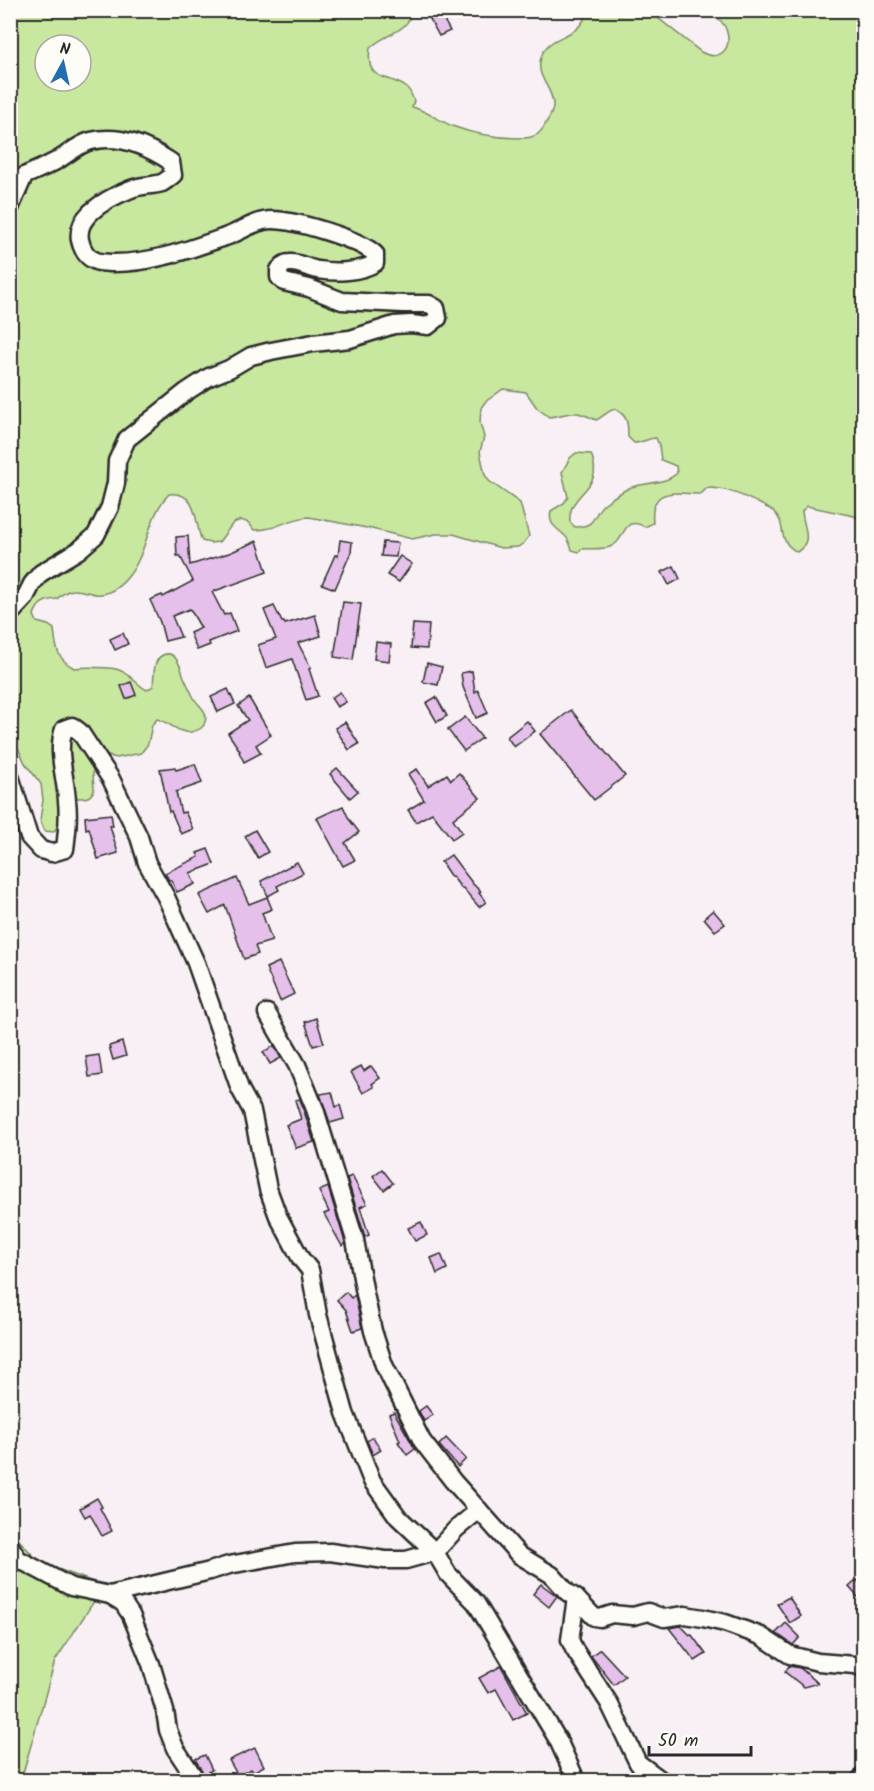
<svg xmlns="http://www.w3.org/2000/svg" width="874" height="1791" font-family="Kalam,sans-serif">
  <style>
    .green { fill: #c8e79f; stroke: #7a8965; stroke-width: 1.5; fill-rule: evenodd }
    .building { fill: #e5c0ea; stroke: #2b2b2b; stroke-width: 1.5 }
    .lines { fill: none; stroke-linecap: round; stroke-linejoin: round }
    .minor-casing { stroke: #2b2b2b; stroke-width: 21 }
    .minor { stroke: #fdfcf7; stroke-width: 16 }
  </style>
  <rect width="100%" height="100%" fill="#f8f0f4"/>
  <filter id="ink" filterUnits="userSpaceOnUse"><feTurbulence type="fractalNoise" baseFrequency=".0167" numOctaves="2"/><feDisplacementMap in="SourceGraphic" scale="12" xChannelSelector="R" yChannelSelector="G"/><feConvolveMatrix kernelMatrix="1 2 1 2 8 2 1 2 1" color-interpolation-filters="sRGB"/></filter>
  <g filter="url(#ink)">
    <g class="green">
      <path d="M10 11H412C409 32 384 34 370 48 365 84 388 73 407 88 411 91 412 97 414 101L412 107C425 110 441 122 455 127 476 135 502 138 525 138 536 137 541 133 546 123 549 118 553 112 553 106 554 90 537 78 540 62 545 30 580 43 587 11H649L701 52C720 62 733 49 726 29 723 21 716 16 710 11H863V523L854 516 807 506 802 511C803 527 814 541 797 552 775 540 788 525 774 512 771 509 765 507 762 505 744 496 727 488 707 488L701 494C676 494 649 485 653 523L645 527C621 514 627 541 610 547 601 550 590 548 581 549L579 552 572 550C570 545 569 539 565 536 556 527 548 525 551 511L564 503 568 497 562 472 570 458 576 453 591 454C606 491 567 491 570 522L575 527C598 527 592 513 605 503 612 498 621 492 629 488 644 482 665 485 677 473L676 466 661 460 659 445 656 438C648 438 642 443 634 443L628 437C628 423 628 416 615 409 607 411 603 417 596 420 571 408 574 414 549 417L537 408 526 392 503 389 485 402 481 408 480 423 484 437 480 452 485 475 489 481 520 503 529 536 524 543 518 547 501 548 453 534H436L412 539 372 529 309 517C289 518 274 531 254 530L249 523 241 520 233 523 219 542 210 543 202 541C194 523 199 491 169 494 147 516 148 554 127 578 123 583 115 590 109 592 89 601 77 578 57 599 45 600 38 603 34 615L37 622 48 625 54 629C56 647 56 658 74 668 83 667 112 667 119 670 130 674 137 685 147 690L153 686C154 677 153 661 161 656 176 647 181 669 184 677 187 684 191 692 194 698 198 706 209 711 205 722 204 728 196 731 191 732 178 734 168 721 157 719L152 725 148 744 141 753 117 758 103 755 92 759 94 790C90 801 79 798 69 797 66 802 62 807 61 812 58 820 60 826 53 832L45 831 40 820 43 800 41 784 25 763 10 730ZM45 45H81V81H45Z"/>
      <path d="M10 1530 39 1562 104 1586 55 1661 21 1780H10Z"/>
    </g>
    <g class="building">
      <path d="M440 13 450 31 439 36 430 19Z"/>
      <path d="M188 536 190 565 229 553 257 541 267 572 212 592 224 615 230 613 237 631 209 642 210 645 197 650 190 633 201 628 190 609 172 616 181 637 165 641 160 622 150 600 162 595 163 597 193 581 180 556H177L176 537Z"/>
      <path d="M340 540 352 542 351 552 335 589 322 584 335 555 338 556Z"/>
      <path d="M383 542 398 543 396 557 381 556Z"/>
      <path d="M400 556 412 564 399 582 387 575Z"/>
      <path d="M674 566 680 579 669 585 662 572Z"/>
      <path d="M343 602 361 604 353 660 334 657Z"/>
      <path d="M274 606 282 622H284L285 624 315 615 321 636 298 643 311 668 309 669 318 696 306 700 292 659 266 668 258 645 276 639 264 610Z"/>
      <path d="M413 624 429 625 427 649 411 648Z"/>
      <path d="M123 633 128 644 115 650 110 639Z"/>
      <path d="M376 642 391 644 389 661 374 659Z"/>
      <path d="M427 663 442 667 438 685 423 682Z"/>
      <path d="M472 671 475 692 478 690 488 713 476 718 463 687 461 673Z"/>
      <path d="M131 682 136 695 126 699 121 686Z"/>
      <path d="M228 689 235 704 218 712 211 697Z"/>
      <path d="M340 692 346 702 337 707 331 698Z"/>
      <path d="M436 697 447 716 437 722 426 703Z"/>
      <path d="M249 698 271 735 256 745 261 753 244 762 239 752 240 751 228 733 248 720 238 706Z"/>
      <path d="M571 710 625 776 594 800 540 734Z"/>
      <path d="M465 717 482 738 464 751 448 730Z"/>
      <path d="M527 721 535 731 514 747 507 737Z"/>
      <path d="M345 722 359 744 349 750 335 728Z"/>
      <path d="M195 764 202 783 176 792 181 813 185 812 193 829 181 834 171 811 169 812 160 769 175 767 176 770Z"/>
      <path d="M337 768 358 791 350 798 330 774Z"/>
      <path d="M417 769 428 786 447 774 451 780 459 773 480 798 453 819 462 832 452 839 432 813 416 822 408 810 424 800 408 774Z"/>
      <path d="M343 806 349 819 359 832 345 843 355 860 343 866 317 818Z"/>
      <path d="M111 814 113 826H110L118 853 98 859 89 828 86 829 85 817Z"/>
      <path d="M255 830 268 852 258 858 245 836Z"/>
      <path d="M208 849 214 864 190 873 195 884 177 892 171 880H169L165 873 199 857 197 853Z"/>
      <path d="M451 855 473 884 481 892 479 893 486 902 479 907 463 888 462 889 452 876 451 877 441 862Z"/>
      <path d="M297 862 303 873 277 886 279 890 268 896 261 881Z"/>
      <path d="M237 878 249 904 267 897 272 909 262 913 272 941 255 946 258 954 244 959 225 905 209 914 199 895Z"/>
      <path d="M713 910 725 924 715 931 704 918Z"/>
      <path d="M279 962 294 994 280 1001 266 968Z"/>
      <path d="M316 1018 324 1043 313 1046 305 1022Z"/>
      <path d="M122 1042 126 1056 113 1060 109 1046Z"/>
      <path d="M274 1046 281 1058 270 1064 263 1052Z"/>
      <path d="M99 1055 102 1075 89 1077 86 1057Z"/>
      <path d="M361 1066 364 1071 371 1066 380 1078 372 1084 374 1087 363 1093 351 1072Z"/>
      <path d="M332 1092 336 1107 340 1105 344 1119 330 1123 320 1094Z"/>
      <path d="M300 1099 314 1142 296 1148 286 1125 301 1119 295 1100Z"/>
      <path d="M382 1169 393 1183 384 1190 373 1176Z"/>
      <path d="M352 1176 367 1204 360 1207 369 1235 365 1237 347 1178Z"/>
      <path d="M328 1187 345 1242V1244L342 1246 324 1214 329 1212 319 1191Z"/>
      <path d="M421 1222 427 1235 415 1241 408 1228Z"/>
      <path d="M441 1254 447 1269 437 1274 431 1258Z"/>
      <path d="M346 1292 351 1298 355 1295 362 1328 353 1331 346 1310 337 1300Z"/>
      <path d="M426 1406 433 1415 424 1421 419 1411Z"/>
      <path d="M394 1412 415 1449 407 1455 398 1442 400 1441 389 1414Z"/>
      <path d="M373 1437 381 1450 373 1455 367 1441Z"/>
      <path d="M446 1438 466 1459 458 1467 439 1445Z"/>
      <path d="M97 1498 102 1507 100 1508 112 1531 102 1536 90 1514 85 1517 80 1508Z"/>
      <path d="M857 1580 864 1588V1604L849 1587Z"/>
      <path d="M541 1584 557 1596 549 1607 533 1594Z"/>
      <path d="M789 1597 801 1616 790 1623 777 1604Z"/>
      <path d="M786 1623 800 1637 793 1645 776 1633Z"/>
      <path d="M681 1626 690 1635 691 1634 706 1654 695 1661 669 1628Z"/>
      <path d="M600 1649 625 1676 614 1685 591 1656Z"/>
      <path d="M501 1666 527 1713 513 1720 496 1689 488 1693 479 1678Z"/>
      <path d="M789 1666 800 1668 818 1683 804 1687 785 1672Z"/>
      <path d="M255 1748 264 1766 253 1772 251 1769 238 1776 229 1760Z"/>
      <path d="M205 1755 212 1770 204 1774 195 1759Z"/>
    </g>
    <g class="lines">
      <defs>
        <g id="minor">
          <path d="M10 208 24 176C35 171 47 166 58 160 68 154 79 144 91 141 120 134 147 146 171 162L173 175C170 177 166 181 162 183 152 186 141 185 131 189 118 194 101 203 91 212 83 220 78 228 80 240 82 249 87 258 96 261 100 263 105 262 110 263 150 264 188 250 225 237 241 232 255 220 272 220 295 220 359 239 375 254V263C361 272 335 273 318 270 309 269 299 262 290 263 284 263 282 266 279 270V277L284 282 309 288 342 301 404 304H429L436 308 438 318 428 326 411 324 394 325 350 339 313 343 271 351 251 356 229 369 209 377 186 392 127 439 117 461 116 483 110 507 96 535 79 550 41 573 32 584 25 598 10 614"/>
          <path d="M10 776 29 837 41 850 52 853 65 849C67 833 69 817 67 801 66 778 56 751 64 729L72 726 80 732 111 779 139 837 147 863 166 897 196 963 240 1089 252 1111 268 1189 278 1216 301 1259 310 1270 318 1315 345 1413 372 1481 398 1517 435 1552 448 1574 476 1603 558 1740 576 1780"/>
          <path d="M267 1013 297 1065 315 1109 355 1240 365 1294 373 1331 384 1365 422 1441 453 1481 519 1555 552 1575 567 1592 576 1598 594 1617 600 1618 612 1614 633 1616 648 1612 664 1618 685 1615 703 1618 725 1623 761 1636 790 1655 818 1662 855 1665 864 1668"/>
          <path d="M10 1546 18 1559 71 1587 110 1595 210 1571 229 1565 295 1553 330 1552 385 1560H406L435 1552 456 1529 479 1510"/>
          <path d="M110 1595 123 1603 131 1615 151 1664 165 1711 168 1730 175 1748 196 1780"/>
          <path d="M576 1598 570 1640 574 1649 609 1703 638 1763 661 1780"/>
          <path d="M860 1780 864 1775"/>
        </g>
      </defs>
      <use href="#minor" class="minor-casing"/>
      <use href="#minor" class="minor"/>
    </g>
  </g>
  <rect width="874" height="1791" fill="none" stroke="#fdfcf7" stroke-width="36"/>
  <rect x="18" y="18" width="838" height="1755" fill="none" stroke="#2b2b2b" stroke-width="2" filter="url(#ink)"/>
  <g transform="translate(63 63) rotate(8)"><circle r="28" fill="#fdfcf7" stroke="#a9a8a5" stroke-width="1.5"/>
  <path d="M0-4.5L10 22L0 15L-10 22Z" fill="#1f6fb2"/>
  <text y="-9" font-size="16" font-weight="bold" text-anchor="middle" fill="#2b2b2b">N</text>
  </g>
  <path d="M649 1746v9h102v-9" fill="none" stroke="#2b2b2b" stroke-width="3"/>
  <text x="658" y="1746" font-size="18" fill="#2b2b2b" stroke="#fdfcf7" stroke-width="4.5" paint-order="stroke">50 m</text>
</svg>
